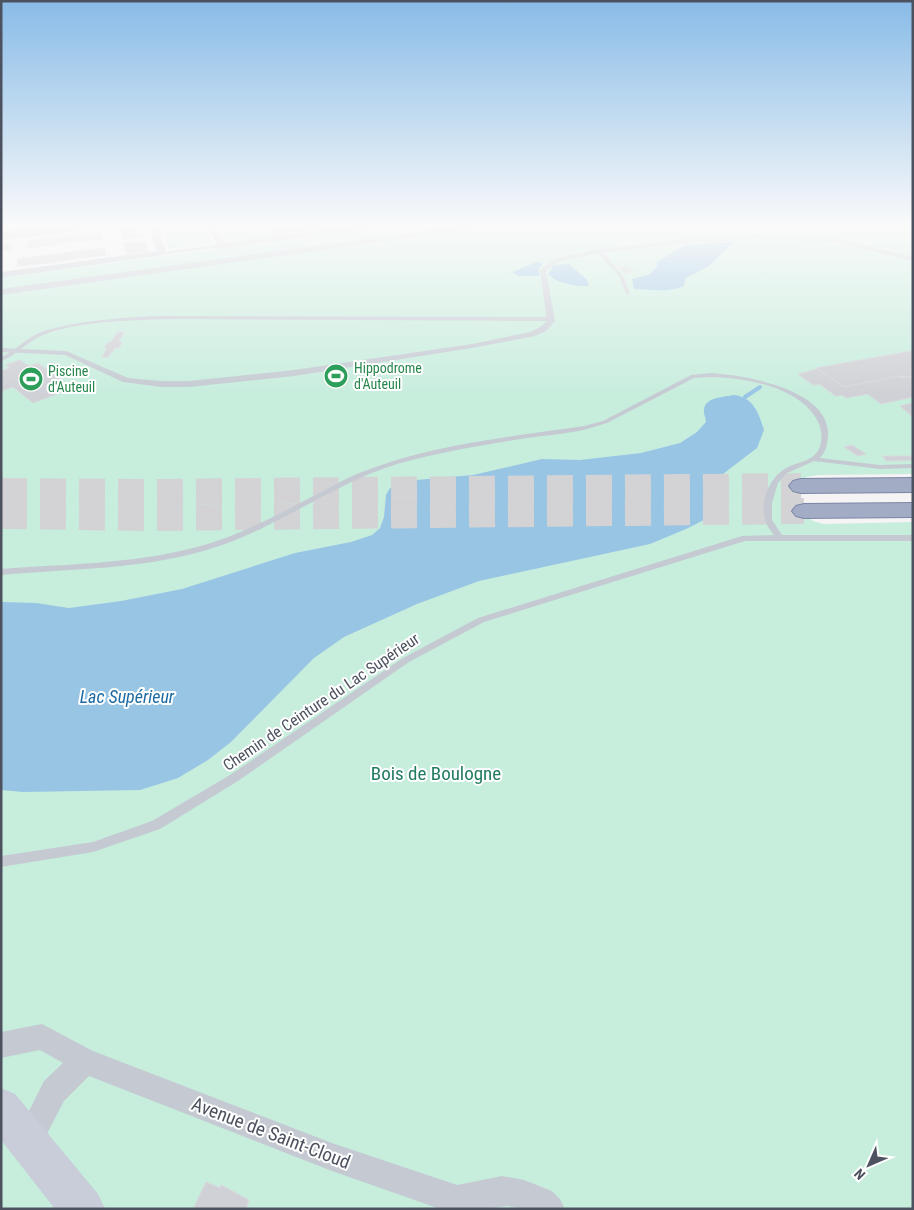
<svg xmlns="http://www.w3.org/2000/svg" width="914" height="1210" font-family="'Roboto Condensed',sans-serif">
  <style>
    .green { fill: #c7eddd }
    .water { fill: #99c5e5 }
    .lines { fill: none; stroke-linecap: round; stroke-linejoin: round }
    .stream { stroke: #99c5e5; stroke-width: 4 }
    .building { fill: #d0d1d6; stroke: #d8d8dd }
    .trunk-tunnel { stroke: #d3d3d5; stroke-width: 26; stroke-dasharray: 26 13; stroke-linecap: butt }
    .trunk-casing { stroke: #7b87a8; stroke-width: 2 }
    .service { fill: #c5cad2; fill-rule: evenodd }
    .pedestrian { fill: #c5cad2; fill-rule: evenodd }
    .minor { fill: #c5cad2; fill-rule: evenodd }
    .secondary { fill: #c8cdd9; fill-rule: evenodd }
    .primary { fill: #b6bdce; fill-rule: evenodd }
    .trunk { fill: #a3acc5; fill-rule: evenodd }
    .labels { text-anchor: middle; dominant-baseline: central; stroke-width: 4; stroke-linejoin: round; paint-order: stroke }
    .far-leisure-label { font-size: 14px; fill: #27864d; stroke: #fff; text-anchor: start }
    .street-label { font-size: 16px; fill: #4c525f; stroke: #fff }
    .water-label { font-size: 18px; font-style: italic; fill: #1b6aa3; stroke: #fff }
    .near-park-label { font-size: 19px; fill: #217b61; stroke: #fff }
    .near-street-label { font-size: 19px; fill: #4c525f; stroke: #fff }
  </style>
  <rect width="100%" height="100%" fill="#f5f3f3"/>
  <g class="green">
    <path d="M160 226H204L213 243 169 249Z"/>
    <path d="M218 226H354L237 242 225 240Z"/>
    <path d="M385 226H913V474L818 475 806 477 799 484 803 513 813 521 824 524 913 522V1209H1V278Z"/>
  </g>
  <g class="water">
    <path d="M734 242 709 266 686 278 684 286C669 293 650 289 634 289L632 279 650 274 657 266V262L685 245Z"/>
    <path d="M537 262 543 263 538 270 540 276H518L512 272Z"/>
    <path d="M569 264 587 280 589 286C578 287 555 283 548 274L554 265Z"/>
    <path d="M734 395C753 397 759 413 764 430L757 448 723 474 715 509 704 520 686 529 650 544 479 581 417 604 344 637 314 658 231 742 208 760 178 778 140 790 23 792 1 790V602L36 603 69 608 121 601 182 589 295 553 351 542 372 535 380 528 384 517 386 495 390 488 405 481 473 475 542 459 580 460 641 453 680 443 697 432 706 422C706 418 703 413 704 409 706 397 724 397 734 395Z"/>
  </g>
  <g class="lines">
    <path class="stream" d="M745 397 760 387"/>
  </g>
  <g class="building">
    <path d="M315 226 318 230 273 236 268 227Z"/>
    <path d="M140 227 143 237 123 239 121 229Z"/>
    <path d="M101 232 102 239 78 242V239L83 238V237H77V235Z"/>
    <path d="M77 235 78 241 53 244V238Z"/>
    <path d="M53 238V241L45 243 53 242V245L28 248V241Z"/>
    <path d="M145 241 148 251 127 254 124 243Z"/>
    <path d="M11 243V250L1 251V244Z"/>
    <path d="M104 248 106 255 80 258V255H87L80 254 79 251Z"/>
    <path d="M79 251 80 258 48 263 47 255Z"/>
    <path d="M47 255 48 263 17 266 18 259Z"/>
    <path d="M617 266 628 267 634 271 625 274Z"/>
    <path d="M118 332H124L119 342H122L119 348H115L108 357H102L107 348H104L108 342H111Z"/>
    <path d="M911 351H913V377L899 376 844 387 816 368Z"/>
    <path d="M20 360 29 366 38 363 73 388 33 403 13 387 1 391V371L10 368 6 365Z"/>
    <path d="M817 369 844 387 899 376 901 378 909 377 913 379V397L881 404 868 394 846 398 842 395 836 396 819 384 813 385 798 374Z"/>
    <path d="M913 403V417L900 406Z"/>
    <path d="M852 445 866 454 858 456 844 447Z"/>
    <path d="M883 456H913V460L886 461Z"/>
    <path d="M206 1182 220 1188 221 1185 249 1200 246 1209H199L194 1207Z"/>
  </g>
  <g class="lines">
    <g class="trunk-tunnel">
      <path d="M1 491 144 492 801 486"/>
      <path d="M1 516 152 518 804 511"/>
    </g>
    <defs>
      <g id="trunk">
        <path d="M913 478V492L801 493 793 491 789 486 793 481 801 479Z"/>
        <path d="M913 503V517L804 518 796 516 792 511 796 506 804 504Z"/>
      </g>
    </defs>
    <use href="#trunk" class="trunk-casing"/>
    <g class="service">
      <path d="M233 226H247L213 231 211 230Z"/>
      <path d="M316 226H321L327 233 323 234Z"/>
      <path d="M597 250H601L623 276 630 294H626L619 276 597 252Z"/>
      <path d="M152 316 551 317 554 319 551 321 180 319C140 320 81 320 43 335 28 341 17 355 1 361V357C15 351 24 340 37 334 44 330 52 329 59 327 90 320 121 318 152 316Z"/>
      <path d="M710 373C744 375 832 389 828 437 827 446 826 451 820 458L880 465 913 464V468L880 469 814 461 794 470 787 473 778 483 772 503V520L782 535H913V541H745L484 622 409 662 238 781 160 829 93 852 1 867V856L93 842 152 821 230 775 403 658 478 618 742 536 774 535C770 530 766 525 765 519 760 499 770 476 788 467 798 462 812 461 818 451 823 443 822 429 818 422 800 384 732 374 694 378L607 423 587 429C568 434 547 435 527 438 484 445 440 452 397 464 339 482 289 519 233 541 160 570 78 568 1 575V569C65 564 131 564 193 548 239 537 280 513 321 492 335 485 348 477 362 472 433 444 510 437 584 426L603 421 691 375Z"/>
    </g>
    <g class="pedestrian">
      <path d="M754 235 829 237 913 257V261L829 241 754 239 677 244 593 254 559 261 546 271 555 321 546 331 535 336 472 348 294 376 189 387H161L123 382 65 355 1 352V348L66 351 128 378 161 381H189L294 370 472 344 530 332 540 327 547 321 540 270 555 259 593 250 677 240Z"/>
      <path d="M222 244 224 245V247L160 255 157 253Z"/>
    </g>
    <g class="minor">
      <path d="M149 226H157L166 251 163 255 1 278V272L157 251Z"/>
      <path d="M207 226H215L225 243 355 226H379L375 228 222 248 218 246Z"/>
      <path d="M460 226H483L479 228 1 295V289Z"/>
      <path d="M42 1024 93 1051 332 1143 457 1185 502 1176 524 1180 552 1191 560 1199 565 1209H524L507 1206 484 1209H440L332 1171 89 1076 64 1101 38 1151 28 1155 18 1151 14 1141 44 1081 63 1063 40 1050 1 1058V1032Z"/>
    </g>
    <path class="secondary" d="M1 1088 15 1094 98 1194 105 1209H55L1 1140Z"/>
    <path class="primary" d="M48 226H87L81 230 1 240V232Z"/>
    <use href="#trunk" class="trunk"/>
  </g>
  <linearGradient id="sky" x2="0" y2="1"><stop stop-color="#88bbe7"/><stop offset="0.57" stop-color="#fafafa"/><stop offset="1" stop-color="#fafafa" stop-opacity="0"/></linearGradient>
  <rect width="914" height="396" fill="url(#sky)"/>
  <defs>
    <symbol id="stadium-disc" viewBox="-11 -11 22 22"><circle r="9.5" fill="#2e9e5b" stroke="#fff"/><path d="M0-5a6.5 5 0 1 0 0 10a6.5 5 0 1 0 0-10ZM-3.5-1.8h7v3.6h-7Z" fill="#fff"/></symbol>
  </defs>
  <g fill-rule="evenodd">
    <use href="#stadium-disc" x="322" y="362" width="28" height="28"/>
    <use href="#stadium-disc" x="17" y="365" width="28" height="28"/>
  </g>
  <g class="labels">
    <g class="far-leisure-label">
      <text x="354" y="368">Hippodrome<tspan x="354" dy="16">d'Auteuil</tspan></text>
      <text x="48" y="371">Piscine<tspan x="48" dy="16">d'Auteuil</tspan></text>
    </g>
    <g class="street-label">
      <text transform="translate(321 702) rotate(-34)">Chemin de Ceinture du Lac Supérieur</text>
    </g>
    <g class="water-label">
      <text x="127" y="696">Lac Supérieur</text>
    </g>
    <g class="near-park-label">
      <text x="436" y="773">Bois de Boulogne</text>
    </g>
    <g class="near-street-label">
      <text transform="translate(271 1133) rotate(21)">Avenue de Saint-Cloud</text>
    </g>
  </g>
  <rect width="914" height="1210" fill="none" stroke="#4c525f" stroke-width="5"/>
  <g transform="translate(869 1165) rotate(225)" stroke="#ffffff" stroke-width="4" paint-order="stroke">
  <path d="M0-4L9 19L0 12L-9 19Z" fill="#4c525f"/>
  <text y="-8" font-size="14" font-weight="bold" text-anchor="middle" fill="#4c525f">N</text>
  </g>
</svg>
